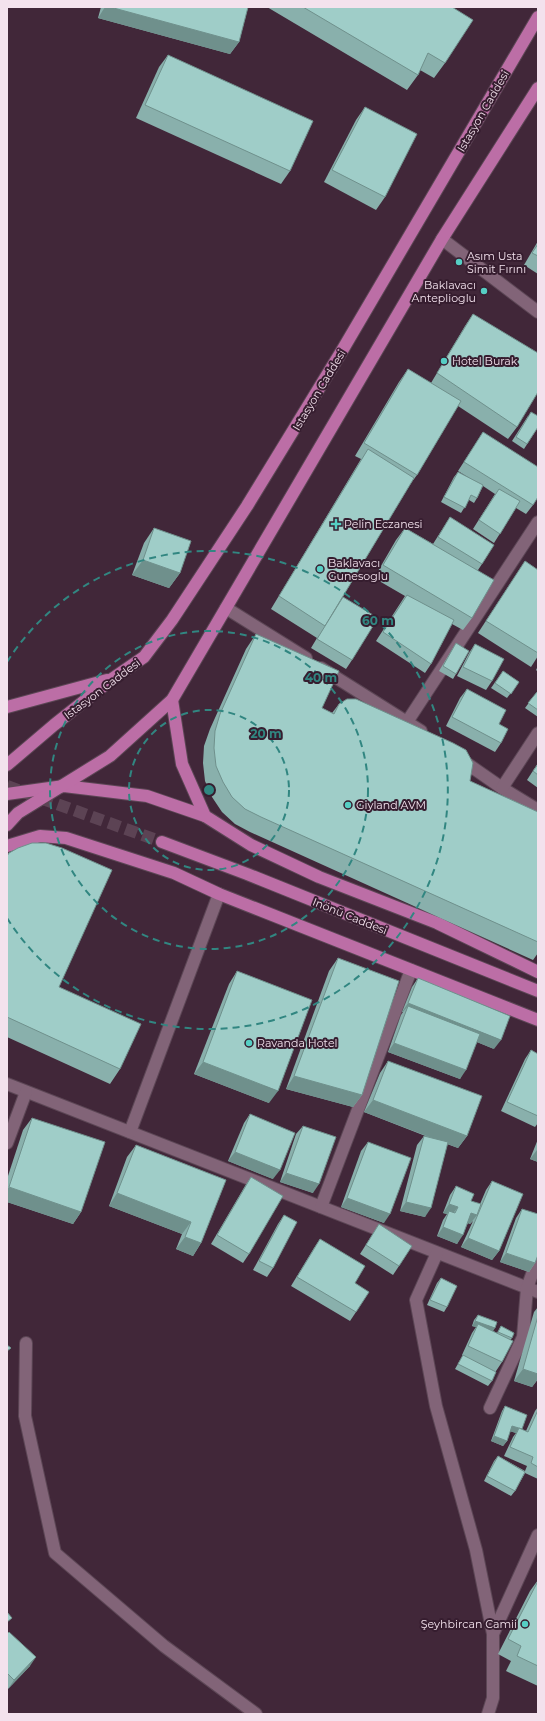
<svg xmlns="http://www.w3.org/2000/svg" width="545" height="1721" font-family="Montserrat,sans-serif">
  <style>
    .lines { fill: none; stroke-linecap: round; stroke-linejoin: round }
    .primary-tunnel { stroke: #5c4354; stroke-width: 12; stroke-dasharray: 12 6; stroke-linecap: butt }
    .street-casing { stroke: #5c4655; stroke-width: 14 }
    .primary-casing { stroke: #5c4655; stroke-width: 14 }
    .street { stroke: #826478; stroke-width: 12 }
    .primary { stroke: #bc6ea6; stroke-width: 12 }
    .wall { fill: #89b0ac }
    .shaded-wall { fill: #6f908c }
    .building { fill: #9fcdc8; stroke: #6f908c }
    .ring { fill: none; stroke: #318681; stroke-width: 2; stroke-dasharray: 7 5 }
    .poi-dot { fill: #56cec4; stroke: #361d2f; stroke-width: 1.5 }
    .labels { text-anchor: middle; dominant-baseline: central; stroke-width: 4; stroke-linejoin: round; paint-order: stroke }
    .street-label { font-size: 11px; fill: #f3e2ed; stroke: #361d2f }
    .poi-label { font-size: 11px; fill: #f3e2ed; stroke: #361d2f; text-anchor: start }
    .centre { fill: #318681; stroke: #361d2f; stroke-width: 2 }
    .ring-label { font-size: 12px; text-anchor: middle; font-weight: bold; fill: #318681; stroke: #361d2f; stroke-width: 4; stroke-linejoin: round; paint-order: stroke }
  </style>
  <rect width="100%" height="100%" fill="#412739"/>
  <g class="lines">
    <path class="primary-tunnel" d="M7 786 162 842"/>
    <defs>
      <g id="street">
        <path d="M442 239 538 312"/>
        <path d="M226 608 306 658"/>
        <path d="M321 668 421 731"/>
        <path d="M407 722 538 522"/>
        <path d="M459 758 502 788 538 810"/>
        <path d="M502 788 538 733"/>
        <path d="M7 1084 538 1292"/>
        <path d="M130 1132 219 894"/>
        <path d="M7 1143 26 1092"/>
        <path d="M321 1207 411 970"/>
        <path d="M437 1253 416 1300 436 1406 476 1550 493 1634V1698L488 1714"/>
        <path d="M26 1343 25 1416 55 1553 164 1646 256 1714"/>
        <path d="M490 1408 523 1337 527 1288 538 1258"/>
        <path d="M493 1634 538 1535"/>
      </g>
      <g id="primary">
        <path d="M172 700 182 764 205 816 251 845 319 877 437 923 538 972"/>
        <path d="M7 707 107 680"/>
        <path d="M7 765 54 725 112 679 144 657 172 620 247 506 343 349 538 17"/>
        <path d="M7 794 64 786 147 796 205 816"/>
        <path d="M7 825 18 813 110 756 172 700 442 239 538 88"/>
        <path d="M162 842 247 874 538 991"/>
        <path d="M7 846 40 836 66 838 174 873 219 894 538 1020"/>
      </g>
    </defs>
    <use href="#street" class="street-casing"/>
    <use href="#primary" class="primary-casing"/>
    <use href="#street" class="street"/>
    <use href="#primary" class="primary"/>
  </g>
  <g class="wall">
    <path d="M101 7H248L239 42 230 54 98 18Z"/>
    <path d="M267 7H452L445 63 434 78 420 70 418 75 407 90Z"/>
    <path d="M168 55 290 171 281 184 136 118 159 67Z"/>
    <path d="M365 107 385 197 376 210 324 182 356 120Z"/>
    <path d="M538 241V274L524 265Z"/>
    <path d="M473 314 517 427 508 439 458 406 417 475 411 483 342 598 352 660 346 669 311 648 317 638 271 609 361 459 355 456 399 382 408 369 431 383 465 326Z"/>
    <path d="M528 416 538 427 524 449 512 441Z"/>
    <path d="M483 432 533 505 526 514 516 508 494 543 473 529 495 494 483 486 477 498 474 503 469 500 461 513 441 502 454 477 458 472 471 479 458 471Z"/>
    <path d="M450 517 482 564 478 570 472 618 463 630 452 624 431 664 425 673 376 641 405 596 374 578 396 540 405 528 433 544Z"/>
    <path d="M154 528 180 573 169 588 132 575 144 543Z"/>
    <path d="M525 561 538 570V656L531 667 478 633Z"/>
    <path d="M256 634 322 708 332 713 339 704 470 781 538 812V953L533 960 250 832 235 824 222 812 212 797 205 781 203 763 204 746 210 729 246 649Z"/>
    <path d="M456 643V674L453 679 439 671Z"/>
    <path d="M475 644 492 681 486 690 457 676 469 653Z"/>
    <path d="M538 666V672L536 670Z"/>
    <path d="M503 671 519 682 507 698 491 688Z"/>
    <path d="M467 689 499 724 501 743 495 752 446 726 460 698Z"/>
    <path d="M537 692 538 693V717L525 708Z"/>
    <path d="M538 763V788L527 780Z"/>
    <path d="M7 856 59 987 120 1069 110 1084 7 1037Z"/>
    <path d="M338 958 362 1095 353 1107 286 1089 329 971Z"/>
    <path d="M237 971 269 1103 194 1074 229 984Z"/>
    <path d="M418 978 494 1049 477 1042 460 1079 388 1052 401 1015 403 1012H402L412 987Z"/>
    <path d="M531 1050 538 1054V1123L535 1127 501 1111 525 1059Z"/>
    <path d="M388 1061 467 1136 458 1148 447 1144 425 1217 400 1211 417 1145 424 1136 428 1137 364 1112 380 1073Z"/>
    <path d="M250 1114 273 1179 228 1161 244 1123Z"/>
    <path d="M32 1118 81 1212 73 1224 7 1202V1179L23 1130Z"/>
    <path d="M303 1126 313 1193 280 1182 296 1134Z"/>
    <path d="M538 1139V1162L530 1159Z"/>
    <path d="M368 1142 384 1223 341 1207 361 1151Z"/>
    <path d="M136 1145 226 1180 201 1243 193 1256 176 1249 182 1234 109 1206 127 1157Z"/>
    <path d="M251 1177 249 1254 243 1263 211 1244 245 1186Z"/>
    <path d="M492 1181 499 1251 492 1260 461 1247 473 1221 470 1224 468 1223 457 1244 437 1236 443 1220 447 1214 443 1213 450 1195 456 1186 471 1201 480 1204 486 1190Z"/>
    <path d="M522 1209 535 1263 529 1272 500 1262 516 1218Z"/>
    <path d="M284 1215 273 1268 267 1277 253 1270 278 1224Z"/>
    <path d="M379 1224 399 1266 393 1275 360 1254Z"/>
    <path d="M320 1239 355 1283 356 1312 350 1321 291 1286 314 1248Z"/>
    <path d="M441 1278 447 1307 444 1312 427 1305 437 1283Z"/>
    <path d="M538 1307V1379L532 1387 514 1381 534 1312Z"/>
    <path d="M478 1315 493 1331 497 1333 501 1326 512 1338 510 1340 502 1362 496 1371 492 1381 488 1386 455 1369 463 1355H462L472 1333 476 1327 472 1326 474 1320Z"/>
    <path d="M505 1406 522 1430 526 1431 535 1411 538 1407V1479L525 1473 515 1491 511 1496 484 1481 494 1461 498 1456 525 1471 527 1466 504 1456 513 1437 516 1433 510 1431 507 1441 503 1446 491 1441 502 1411Z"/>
    <path d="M538 1580V1686L506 1671 511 1661 498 1654 530 1591Z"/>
    <path d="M7 1634 30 1666 8 1689 7 1688Z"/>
  </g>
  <g class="shaded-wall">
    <path d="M105 7H110L239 42 230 54 98 18Z"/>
    <path d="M143 560 180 573 169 588 132 575Z"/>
    <path d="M408 1003 501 1040 494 1049 405 1013 408 1006 403 1012H402Z"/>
    <path d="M394 1043 466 1070 460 1079 388 1052Z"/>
    <path d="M203 1062 278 1091 269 1103 194 1074Z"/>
    <path d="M294 1076 362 1095 353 1107 286 1089Z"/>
    <path d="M373 1100 467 1136 458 1148 364 1112Z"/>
    <path d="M537 1150H538V1162L530 1159Z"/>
    <path d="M235 1152 280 1170 273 1179 228 1161Z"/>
    <path d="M286 1173 319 1184 313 1193 280 1182Z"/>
    <path d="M9 1187 81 1212 73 1224 7 1202V1190Z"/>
    <path d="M117 1193 191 1222 182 1234 109 1206Z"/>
    <path d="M347 1198 390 1214 384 1223 341 1207Z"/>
    <path d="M406 1202 431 1208 425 1217 400 1211Z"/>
    <path d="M449 1204 458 1207 451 1216 449 1211 447 1214 443 1213Z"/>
    <path d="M471 1213 477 1215 470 1224 465 1222Z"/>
    <path d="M443 1227 463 1235 457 1244 437 1236Z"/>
    <path d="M185 1237 201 1243 193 1256 176 1249Z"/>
    <path d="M468 1238 499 1251 492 1260 461 1247Z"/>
    <path d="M506 1253 535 1263 529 1272 500 1262Z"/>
    <path d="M475 1321 495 1328 492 1333 478 1324 476 1327 472 1326Z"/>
    <path d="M523 1369 538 1374V1379L532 1387 514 1381Z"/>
    <path d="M512 1426 522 1429 519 1428 516 1433 509 1431Z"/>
    <path d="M494 1436 507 1441 503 1446 491 1441Z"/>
    <path d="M36 1657 30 1666 8 1689 14 1680Z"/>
  </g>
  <g class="building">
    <path d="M110 7H248L239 42Z"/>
    <path d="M303 7H452L473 20 445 63 428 53 418 75Z"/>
    <path d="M168 55 313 121 290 171 145 105Z"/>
    <path d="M365 107 417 134 385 197 332 170Z"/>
    <path d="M538 244V256L532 253Z"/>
    <path d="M473 314 538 353V392L517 427 437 373Z"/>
    <path d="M408 369 461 401 417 475 364 443Z"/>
    <path d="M531 412 538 416V427L527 444 516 437Z"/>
    <path d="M483 432 538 467V497L533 505 464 462Z"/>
    <path d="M368 449 414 478 325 626 279 596Z"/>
    <path d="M458 472 483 485 477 498 471 495 465 508 444 497Z"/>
    <path d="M499 489 520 501 500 534 479 520Z"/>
    <path d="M450 517 494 545 482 564 438 537Z"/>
    <path d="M154 528 191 541 180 573 143 560Z"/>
    <path d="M405 528 494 580 472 618 383 565Z"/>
    <path d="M525 561 538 570V653L486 621Z"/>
    <path d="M407 595 454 620 431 664 383 632Z"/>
    <path d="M343 597 378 618 352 660 317 639Z"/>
    <path d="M256 634 339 671 322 708 334 714 339 704 347 699H356L453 743 466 750 473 763 470 781 538 812V942L261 817 245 809 232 797 223 782 216 766 214 748 215 731 220 714Z"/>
    <path d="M456 643 469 651 456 674 443 666Z"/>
    <path d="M475 644 504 659 492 681 463 667Z"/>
    <path d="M503 671 519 682 511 694 495 683Z"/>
    <path d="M467 689 506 710 499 724 508 729 501 743 452 717Z"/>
    <path d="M537 692 538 693V710L528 703Z"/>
    <path d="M538 764V775L533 771Z"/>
    <path d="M32 843H46L62 848 112 870 59 987 141 1024 120 1069 7 1017V856L9 853 18 848Z"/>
    <path d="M338 958 399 981 362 1095 294 1076Z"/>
    <path d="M237 971 312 1000 278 1091 203 1062Z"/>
    <path d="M418 978 510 1016 501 1040 408 1003Z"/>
    <path d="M408 1006 480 1034 466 1070 394 1043Z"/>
    <path d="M531 1050 538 1054V1116L507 1102Z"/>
    <path d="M388 1061 482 1096 467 1136 373 1100Z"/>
    <path d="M250 1114 295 1133 280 1170 235 1152Z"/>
    <path d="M32 1118 105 1142 81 1212 9 1187Z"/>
    <path d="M303 1126 336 1137 319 1184 286 1173Z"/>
    <path d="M424 1136 448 1142 431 1208 406 1202Z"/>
    <path d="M368 1142 411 1158 390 1214 347 1198Z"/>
    <path d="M136 1145 226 1180 201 1243 185 1237 191 1222 117 1193Z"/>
    <path d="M251 1177 283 1196 249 1254 217 1235Z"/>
    <path d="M492 1181 523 1194 499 1251 468 1238Z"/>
    <path d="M456 1186 474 1194 471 1201 481 1204 477 1215 471 1213 463 1235 443 1227 449 1211 455 1213 458 1207 449 1204Z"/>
    <path d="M522 1209 538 1214V1255L535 1263 506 1253Z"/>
    <path d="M284 1215 297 1222 273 1268 259 1261Z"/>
    <path d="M379 1224 412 1246 399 1266 366 1245Z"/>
    <path d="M320 1239 365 1266 355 1283 369 1292 356 1312 297 1277Z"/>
    <path d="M441 1278 457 1286 447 1307 430 1300Z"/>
    <path d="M478 1315 497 1322 495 1328 475 1321Z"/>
    <path d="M538 1316V1374L523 1369Z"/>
    <path d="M478 1324 513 1341 502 1362 468 1346Z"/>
    <path d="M501 1326 514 1333 512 1338 498 1332Z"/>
    <path d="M7 1345 11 1348 7 1351Z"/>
    <path d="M463 1355 496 1372 492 1381 458 1364Z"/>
    <path d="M505 1406 527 1415 522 1429 512 1426 507 1441 494 1436Z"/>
    <path d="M538 1410V1467L531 1463 533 1457 510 1447 519 1428 528 1432Z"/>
    <path d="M498 1456 525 1472 515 1491 487 1476Z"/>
    <path d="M538 1581V1666L517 1656 521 1646 508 1639Z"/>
    <path d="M7 1612 12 1618 7 1622Z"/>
    <path d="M9 1632 36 1657 14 1680 7 1673V1634Z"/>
  </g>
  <g class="ring">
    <circle cx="209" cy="790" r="80"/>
    <circle cx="209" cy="790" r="159"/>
    <path d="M7 662A239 239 0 1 1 7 918"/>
  </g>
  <g class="poi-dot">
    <circle cx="459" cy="262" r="4"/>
    <circle cx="484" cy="291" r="4"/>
    <circle cx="444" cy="361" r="4"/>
    <path d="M334 518h4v4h4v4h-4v4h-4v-4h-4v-4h4z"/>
    <circle cx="320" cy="569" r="4"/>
    <circle cx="348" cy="805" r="4"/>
    <circle cx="249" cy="1043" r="4"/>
    <circle cx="525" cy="1624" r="4"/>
  </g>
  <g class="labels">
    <g class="street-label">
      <text transform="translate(483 111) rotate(-60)">Istasyon Caddesi</text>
      <text transform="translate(319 390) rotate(-59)">Istasyon Caddesi</text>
      <text transform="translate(102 689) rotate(-37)">Istasyon Caddesi</text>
      <text transform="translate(350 916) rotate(22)">Inönü Caddesi</text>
    </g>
    <g class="poi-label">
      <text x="467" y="256">Asım Usta<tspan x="467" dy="13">Simit Fırını</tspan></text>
      <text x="476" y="285" text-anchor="end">Baklavacı<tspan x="476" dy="13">Anteplioglu</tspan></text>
      <text x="452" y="361">Hotel Burak</text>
      <text x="344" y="524">Pelin Eczanesi</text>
      <text x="328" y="563">Baklavacı<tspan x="328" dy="13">Gunesoglu</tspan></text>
      <text x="356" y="805">Giyland AVM</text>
      <text x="257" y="1043">Ravanda Hotel</text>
      <text x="517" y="1624" text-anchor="end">Şeyhbircan Camii</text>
    </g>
  </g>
  <circle cx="209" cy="790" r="6" class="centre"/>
  <g class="ring-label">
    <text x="378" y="625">60 m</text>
    <text x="321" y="682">40 m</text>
    <text x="266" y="738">20 m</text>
  </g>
  <rect width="545" height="1721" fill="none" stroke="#f3e2ed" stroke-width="16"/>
</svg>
